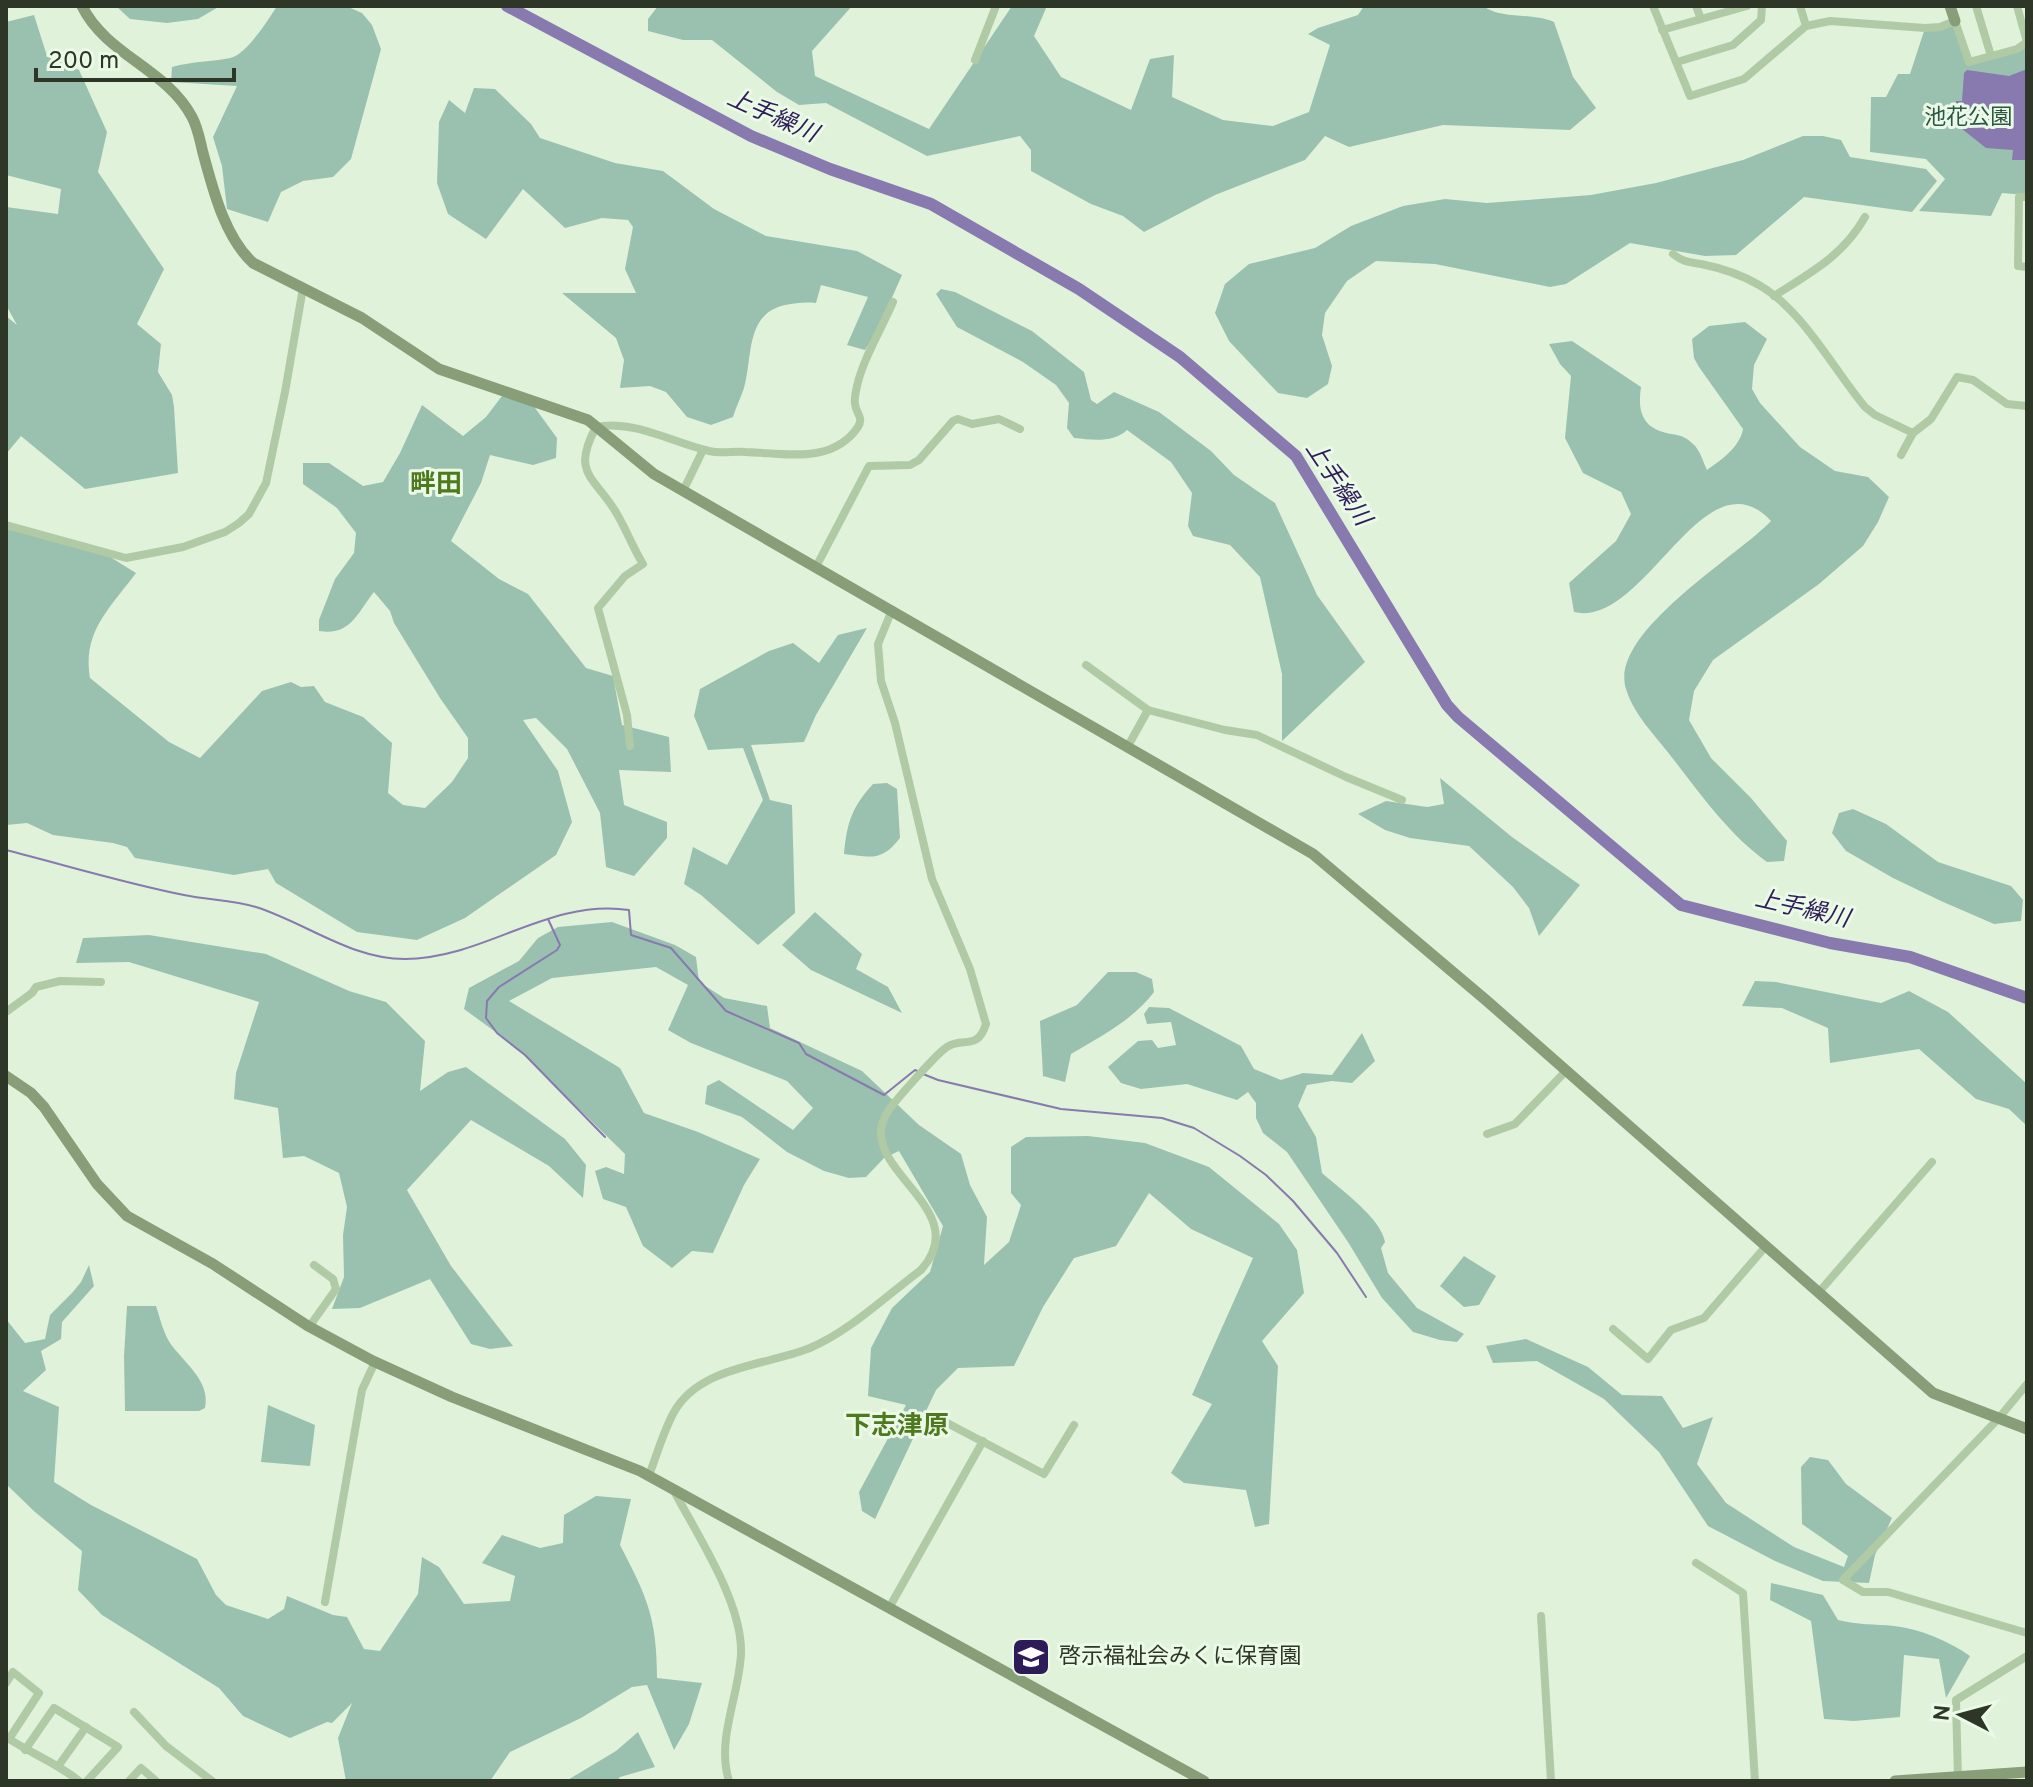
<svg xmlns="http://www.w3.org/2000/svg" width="2033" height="1787" font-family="Overpass,'Noto Sans JP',sans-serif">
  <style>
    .green { fill: #9ac1b0 }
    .water { fill: #8879af }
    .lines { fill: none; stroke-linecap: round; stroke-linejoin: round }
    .stream { stroke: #8879af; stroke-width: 2 }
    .river { stroke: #8879af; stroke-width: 12 }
    .street { stroke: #b1caa6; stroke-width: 8 }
    .secondary { stroke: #879e78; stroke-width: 11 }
    .labels { text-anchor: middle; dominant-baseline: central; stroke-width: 6; stroke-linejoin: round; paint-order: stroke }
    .park-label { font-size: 22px; fill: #2b5544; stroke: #ebf9e7 }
    .poi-label { font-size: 22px; fill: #2e3627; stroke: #ebf9e7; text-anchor: start }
    .water-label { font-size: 24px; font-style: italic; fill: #2e1c58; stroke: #ebf9e7 }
    .quarter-label { font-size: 26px; font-weight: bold; fill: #4e7a1e; stroke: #ebf9e7 }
  </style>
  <rect width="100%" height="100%" fill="#e0f2da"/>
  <g class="green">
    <path d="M116 6H220L198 19 167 23 130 19Z"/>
    <path d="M277 6H346L362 13 372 25 381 49 351 159 333 177 303 181 281 192 268 222 227 209 222 166 213 137 237 86 171 82 172 67C193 61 212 62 230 58 247 54 268 20 277 6Z"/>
    <path d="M658 6H852L812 51 815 76 929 129 1012 6H1047L1034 36 1061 77 1131 110 1150 59 1174 55 1172 97 1223 120 1273 126 1309 112 1330 45 1308 34 1318 28 1358 15 1364 6H1483C1502 20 1532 12 1554 22L1573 77 1596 108 1570 130 1443 125 1349 147 1325 136 1305 160 1215 195 1144 232 1123 216 1091 204 1031 171V150L1020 136 927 156 826 103 799 105 777 92 712 40H683L648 31V19Z"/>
    <path d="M34 15 47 56 79 70 107 132 98 172 164 269 137 324 161 344 158 372 172 395 174 407 178 473 85 489 21 436 6 454V316L17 325 6 305V207L58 214 61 189 6 175V22Z"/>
    <path d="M1956 22 1968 58 1991 56 2027 42V195L2002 193 1991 216 1919 211 1945 179 1926 159 1870 152 1871 97H1886L1898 74H1910L1925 28Z"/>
    <path d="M474 88 495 89 531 124 540 138 615 163 663 171 714 209 766 236 857 251 902 275 878 329 865 350 847 345 868 297 821 285 816 303C804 302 796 303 785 305 745 314 753 356 744 388 741 397 736 407 733 417L711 425 687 417 666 392 650 386 620 388 624 360 616 338 562 293H636L625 269 633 227 628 220 602 218 565 228 523 189 486 239 448 214 437 183 439 122 449 100 465 113Z"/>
    <path d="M1803 136H1823L1841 140 1850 157 1926 169 1937 181 1912 212 1804 197 1736 255 1705 256 1630 243 1566 284 1550 287 1435 264 1376 261 1347 281 1325 313 1322 335 1332 366 1328 384 1307 398 1278 393 1229 341 1215 313 1225 284 1249 264 1315 248 1351 226 1403 206 1445 199 1487 203 1591 195 1656 183 1743 160Z"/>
    <path d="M941 289 955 292 1032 331 1084 372 1091 400 1097 404 1114 392 1159 412 1211 451 1234 475 1275 503 1317 595 1365 662 1282 741V674L1260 577 1230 545 1193 536 1188 526 1192 493 1171 462 1127 430C1113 443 1093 440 1074 438L1067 428 1069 403 1056 385 1023 362 957 327 936 294Z"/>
    <path d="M1745 322 1767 339 1754 365 1752 389 1760 403 1800 447 1835 471 1868 477 1889 497 1878 522 1863 546 1819 584 1713 660 1694 691 1689 720 1711 758 1751 798 1787 841 1784 861 1767 862C1727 833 1700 793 1670 755 1654 734 1634 715 1626 689 1608 633 1737 557 1771 521 1704 449 1645 629 1574 612L1569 583 1616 541 1631 514 1621 492 1583 473 1565 438 1571 376 1560 364 1549 344 1572 341 1641 387C1638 407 1640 425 1663 432 1676 436 1681 433 1692 443 1700 449 1703 462 1707 470 1721 460 1740 447 1743 429L1699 367 1694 358 1692 339 1709 326Z"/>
    <path d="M502 396 530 401 557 438 556 458 533 465 490 455 481 483 451 541 499 579 528 594 586 668 613 676 622 725 669 737 671 772 619 770 624 805 667 822V838L634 876 606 867 600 813 567 749 536 718 523 720 558 771 572 822 556 855 465 918 417 940 357 932 276 883 268 869 234 875 135 858 127 847 113 843 53 835 27 823 6 825V529L94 547 136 573C110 608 82 632 90 678L169 742 200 758 262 691 291 682 301 687 314 686 325 702 363 717 392 743 388 793 403 805 425 808 452 782 468 758V738L440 698 394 623 390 611 374 592C357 613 351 636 319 631V620L335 579 354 553 356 533 337 508 303 484V463H329L363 486 383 482 400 453 422 405 463 436 486 417Z"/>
    <path d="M867 628 816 715 804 742 751 745 770 800 792 805 795 913 758 945 701 895 684 884 693 847 727 865 763 800 743 748 708 750 694 716 700 689 769 651 793 643 819 663 838 635Z"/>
    <path d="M1440 778 1512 837 1580 885 1539 936 1529 908 1513 887 1469 846 1410 838 1385 830 1358 814 1386 801 1427 807 1444 804Z"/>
    <path d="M887 783 897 789 900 838C881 862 872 857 844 854 847 822 852 807 873 784Z"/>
    <path d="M1853 809 1886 824 1938 862 2011 886 2023 900 2021 921 1994 924 1941 901 1893 878 1846 851 1832 833 1839 813Z"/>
    <path d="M815 912 862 954 856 969 888 987 902 1013 811 970 782 945Z"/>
    <path d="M612 922 675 945 696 957 699 982 724 998 767 1006 770 1028 862 1071 919 1125 961 1154 970 1185 987 1217 984 1265 1009 1242 1021 1205 1011 1193V1147L1026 1137 1088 1136 1145 1143 1209 1167 1279 1224 1297 1250 1304 1293 1262 1341 1278 1366 1269 1524 1255 1527 1246 1490 1184 1483 1171 1473 1212 1404 1192 1395 1253 1258 1191 1229 1149 1193 1116 1246 1074 1258 1043 1307 1014 1366 958 1368 936 1390 875 1519 862 1511 859 1492 906 1405 868 1396 871 1348 892 1308 930 1272 943 1226 899 1151 884 1158 866 1177 849 1178 824 1171 787 1152 742 1117 705 1104 707 1086 719 1080 793 1130 813 1108 787 1081 691 1043 668 1030 688 985 656 967 552 978 509 1001 620 1068 644 1113 698 1132 760 1159 744 1185 713 1253 692 1251 672 1268 643 1246 626 1207 603 1199 595 1171 606 1167 624 1174 625 1154 516 1047 464 1009 469 988 519 961 538 938 558 927Z"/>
    <path d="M149 935 266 954 349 991 386 1002 425 1041 420 1091 448 1072 466 1067 565 1139 586 1165 583 1198 549 1166 471 1120 407 1190 451 1266 513 1346 490 1349 471 1344 430 1279 360 1308 332 1309 344 1277 343 1235 347 1207 339 1173 304 1156 283 1158 278 1108 234 1099 236 1073 259 1002 129 962 76 963 83 938Z"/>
    <path d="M1108 972H1136L1152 979 1154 992C1133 1020 1100 1037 1071 1054L1065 1082 1043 1076 1040 1021 1077 1005Z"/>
    <path d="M1755 981 1776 982 1881 1003 1909 991 1948 1012 2027 1084V1126L2009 1109 1976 1099 1919 1049 1830 1063 1828 1028 1782 1008 1742 1006Z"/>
    <path d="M1149 1007 1169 1008 1241 1046 1254 1069 1281 1080 1303 1073 1332 1075 1362 1033 1375 1061 1352 1083 1332 1081 1307 1085 1298 1106 1316 1137 1322 1173C1340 1189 1381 1218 1385 1242L1381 1248 1388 1273 1417 1308 1464 1334 1457 1342 1440 1340 1413 1332 1382 1298 1348 1242 1287 1152 1263 1133 1256 1118V1103L1248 1092 1237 1100 1187 1084 1141 1089 1121 1083 1108 1067 1138 1041 1152 1040 1158 1048 1176 1045 1171 1022 1147 1024 1144 1014Z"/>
    <path d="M1464 1256 1496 1276 1479 1305 1464 1307 1440 1286Z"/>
    <path d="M89 1265 94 1286 62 1322 61 1339 41 1351 46 1370 23 1391 59 1407 54 1482 91 1505 197 1559 216 1595 226 1605 268 1619 284 1609 287 1596 333 1615 347 1617 364 1649 380 1651 418 1594 422 1557 439 1567 464 1604 510 1601 515 1576 482 1563 502 1535 540 1548 563 1543 564 1515 596 1496 631 1499 620 1545C647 1597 657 1618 657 1678L702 1683 689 1724 674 1750 647 1685 632 1687 581 1718 510 1752 490 1781H346L338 1738 352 1703 332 1723 327 1722 290 1738 243 1716 219 1688 102 1615 78 1590 82 1551 35 1512 6 1484V1319L25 1343 45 1339 50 1315 72 1293 81 1282Z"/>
    <path d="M127 1306H156C160 1318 163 1332 170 1343 184 1363 211 1381 205 1408L199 1411H125L124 1356Z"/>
    <path d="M1526 1339 1588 1367 1622 1395 1662 1396 1683 1428 1713 1417 1697 1464 1726 1503 1794 1547 1844 1567 1848 1556 1802 1524 1801 1467 1810 1457 1828 1460 1846 1484 1892 1518 1875 1555 1869 1583 1823 1581 1775 1561 1708 1526 1659 1452 1604 1399 1537 1361 1493 1363 1486 1346Z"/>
    <path d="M268 1405 315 1425 310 1466 261 1462Z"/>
    <path d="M1771 1583 1823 1595 1838 1620C1857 1625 1875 1624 1894 1626 1920 1629 1949 1641 1970 1656L1946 1698 1939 1659 1904 1655 1900 1717 1854 1721 1824 1719 1811 1621 1770 1600Z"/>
    <path d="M638 1732 655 1767 620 1777 617 1781H566L616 1751Z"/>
  </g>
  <path class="water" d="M2027 69V160H2012L2013 150 1986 148 1957 125 1956 101H1962L1964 73 1967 70 2009 76Z"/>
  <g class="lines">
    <g class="stream">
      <path d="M6 850C65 865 124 883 184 895 208 900 233 900 256 907 306 923 351 959 405 959 484 959 548 898 629 910L631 935 671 948 726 1011 799 1043 806 1054 884 1095 915 1070 917 1071"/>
      <path d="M548 919 560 945 557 950 499 987 487 1001 486 1018 497 1033 525 1055 605 1137"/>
      <path d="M923 1074 938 1080 1061 1109 1162 1118 1194 1128 1240 1156 1266 1175 1293 1201 1337 1253 1366 1297"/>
    </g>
    <path class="river" d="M507 6 751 136 830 169 931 204 1079 289 1180 357 1296 456 1447 705 1458 717 1681 905 1830 943 1910 957 2027 998"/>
    <g class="street">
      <path d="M1653 6 1690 96 1744 79 1806 26 1830 21 1925 28 1940 27 1955 21 1969 62 2017 49 2027 42"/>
      <path d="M1696 6 1701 19"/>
      <path d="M1800 6 1806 26"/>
      <path d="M1976 6 1991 56"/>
      <path d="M2017 6 2027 42"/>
      <path d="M1662 30 1747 6"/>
      <path d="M975 60 996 6"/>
      <path d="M1677 62 1733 45 1761 20 1762 6"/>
      <path d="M2027 197H2019L2018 266 2027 267"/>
      <path d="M1673 254C1683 262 1688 262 1701 264 1721 268 1742 275 1759 285 1802 309 1834 370 1865 407L1875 415 1913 433"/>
      <path d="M1774 296C1810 273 1843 256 1865 217"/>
      <path d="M1901 455 1913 433 1931 419 1957 377 1973 380 2007 404 2027 406"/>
      <path d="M684 489 703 450"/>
      <path d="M6 525 126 558 183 547 225 532 239 523 249 514 266 483 285 392 303 288"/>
      <path d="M817 565 869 466 910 465 919 460 953 421 958 419 972 424 999 419 1020 429"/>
      <path d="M1086 665 1148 710 1225 730 1257 735 1346 777 1402 800"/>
      <path d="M630 746 627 715 598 608 625 576 643 564C633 548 627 531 617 514 596 477 570 475 596 427 632 419 674 443 709 451 721 454 733 451 745 452 785 453 832 465 858 427 864 417 856 414 855 404 854 399 856 391 857 386 863 359 882 328 893 302"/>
      <path d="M1128 746 1148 710"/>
      <path d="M6 1012 32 993 36 987 60 981 101 982"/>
      <path d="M1487 1134 1515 1124 1565 1072"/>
      <path d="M1819 1292 1932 1162"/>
      <path d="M309 1327 336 1289 333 1279 314 1265"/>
      <path d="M1613 1329 1648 1359 1671 1330 1704 1318 1766 1246"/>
      <path d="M2027 1384 1998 1419 1843 1580 1863 1592H1888L2027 1633"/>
      <path d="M930 1414 1044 1474 1074 1425"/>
      <path d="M649 1475C657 1455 663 1432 674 1412 700 1366 765 1366 810 1348 850 1331 886 1296 921 1270 970 1216 882 1179 881 1134 880 1126 884 1118 888 1111 896 1100 937 1053 947 1047 963 1036 977 1052 986 1024L970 969 932 879 895 723 881 681 878 644 892 610"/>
      <path d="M674 1491C698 1536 743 1604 741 1654 739 1696 716 1740 729 1781"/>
      <path d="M1696 1563 1743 1593 1755 1781"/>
      <path d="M325 1602 362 1390 375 1362"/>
      <path d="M889 1608 983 1441"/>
      <path d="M1541 1616 1551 1781"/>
      <path d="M6 1683 13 1672 39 1693 9 1739"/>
      <path d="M134 1712 166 1746 212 1781"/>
      <path d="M6 1737C30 1753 57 1763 79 1781"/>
      <path d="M25 1750 54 1708 118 1747 87 1781"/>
      <path d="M59 1765 86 1727"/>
      <path d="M1958 1779 1956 1700 2027 1656"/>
      <path d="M129 1781 141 1768 156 1781"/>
    </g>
    <g class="secondary">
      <path d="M82 6C106 55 167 69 192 117 198 128 200 141 203 153 213 189 224 236 253 263L362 318 439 369 588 420 654 474 1313 854 1487 1001 1933 1393 2027 1429"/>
      <path d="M1950 6 1955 21"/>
      <path d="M6 1076 31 1093 44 1107 97 1184 127 1216 213 1264 308 1326 373 1361 452 1397 640 1471 1204 1781"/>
      <path d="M1895 1781 2027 1772"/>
    </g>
  </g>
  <defs>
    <symbol id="school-square" viewBox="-11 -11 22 22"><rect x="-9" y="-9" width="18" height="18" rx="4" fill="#2e1c58" stroke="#ebf9e7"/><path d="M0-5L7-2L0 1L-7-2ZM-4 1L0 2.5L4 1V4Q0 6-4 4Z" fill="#fff"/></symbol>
  </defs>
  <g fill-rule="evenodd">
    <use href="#school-square" x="1009" y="1635" width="44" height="44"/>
  </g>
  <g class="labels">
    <g class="park-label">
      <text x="1968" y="118">池花公園</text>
    </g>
    <g class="poi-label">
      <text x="1059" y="1657">啓示福祉会みくに保育園</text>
    </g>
    <g class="water-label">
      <text transform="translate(772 117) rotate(24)">上手繰川</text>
      <text transform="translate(1337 484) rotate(56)">上手繰川</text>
      <text transform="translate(1802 910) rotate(13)">上手繰川</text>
    </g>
    <g class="quarter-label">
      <text x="436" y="485">畔田</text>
      <text x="897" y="1427">下志津原</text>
    </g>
  </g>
  <rect width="2033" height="1787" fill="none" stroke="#2e3627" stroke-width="16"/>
  <g transform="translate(1961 1715) rotate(276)" stroke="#ebf9e7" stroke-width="6" paint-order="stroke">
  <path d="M0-6L14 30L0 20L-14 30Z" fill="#2e3627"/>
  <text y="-12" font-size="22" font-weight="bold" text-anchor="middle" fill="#2e3627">N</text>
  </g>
  <path d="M36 68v12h198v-12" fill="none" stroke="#2e3627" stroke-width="4"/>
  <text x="48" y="68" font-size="24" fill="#2e3627" stroke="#ebf9e7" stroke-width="6" paint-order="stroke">200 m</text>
</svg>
